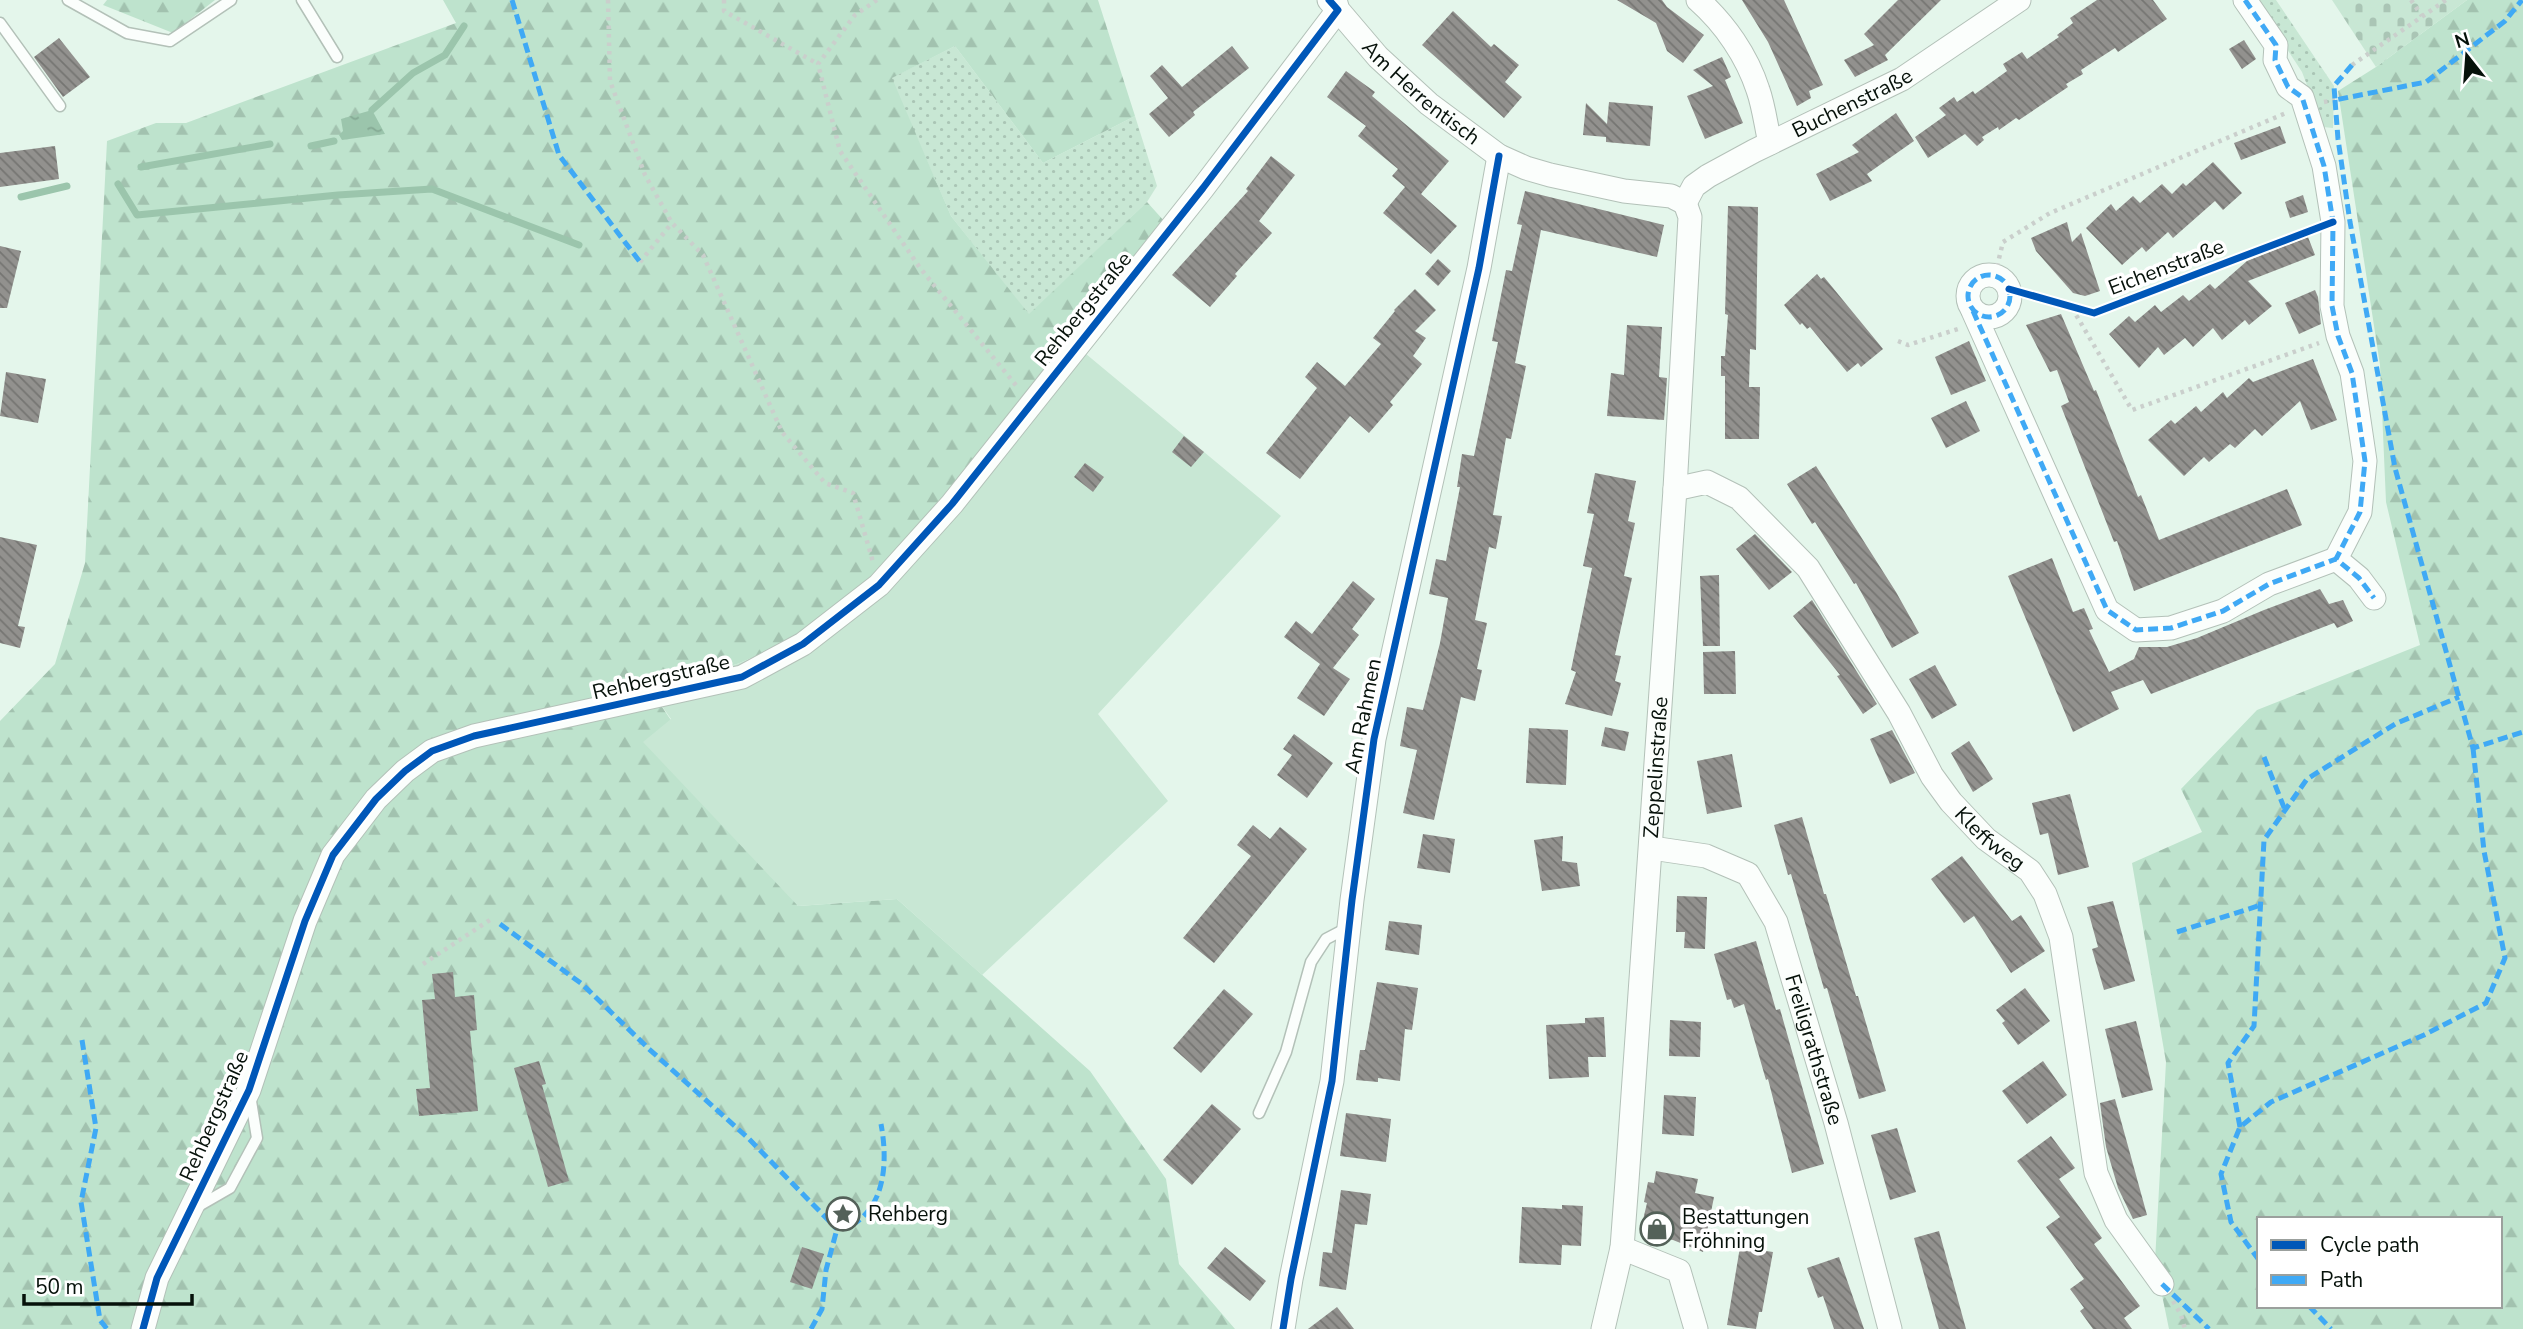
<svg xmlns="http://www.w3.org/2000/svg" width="2523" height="1329" font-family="'Nunito Sans',sans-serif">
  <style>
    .grass { fill: url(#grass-dots) }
    .forest { fill: url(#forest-firs); fill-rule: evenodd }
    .cemetery { fill: url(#cemetery-stones) }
    .green { fill: #c8e7d4 }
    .water { fill: url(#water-ripples) }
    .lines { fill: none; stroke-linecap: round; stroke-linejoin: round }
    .stream { stroke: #9bc5ac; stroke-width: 7 }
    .building { fill: url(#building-back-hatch) }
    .service-casing { stroke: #b3c1b8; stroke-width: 13 }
    .minor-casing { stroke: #b3c1b8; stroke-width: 25 }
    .path { stroke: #cacfcc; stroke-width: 4.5; stroke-dasharray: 3.5 5; stroke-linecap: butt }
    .service { stroke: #fbfefc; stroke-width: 10 }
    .minor { stroke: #fbfefc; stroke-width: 23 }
    .quiet { stroke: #3fa9f5; stroke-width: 5; stroke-dasharray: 10 5; stroke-linecap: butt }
    .cycleway-casing { stroke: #fff; stroke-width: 11 }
    .cycleway { stroke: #0057b8; stroke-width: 7 }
    .labels { text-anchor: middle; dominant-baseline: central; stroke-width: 7; stroke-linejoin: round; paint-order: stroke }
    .street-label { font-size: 21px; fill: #06110a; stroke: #fff }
    .poi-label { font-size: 21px; fill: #06110a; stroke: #fff; text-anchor: start }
  </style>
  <defs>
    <pattern id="grass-dots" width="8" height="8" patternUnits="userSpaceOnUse" patternTransform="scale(1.75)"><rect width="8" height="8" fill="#c8e7d4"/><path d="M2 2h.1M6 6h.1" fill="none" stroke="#aac5b5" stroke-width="1.8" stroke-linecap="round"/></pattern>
    <pattern id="forest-firs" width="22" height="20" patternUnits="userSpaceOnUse" patternTransform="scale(1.75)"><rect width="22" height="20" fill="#bee3cd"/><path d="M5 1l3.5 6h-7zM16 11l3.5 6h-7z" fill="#a2c2af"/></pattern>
    <pattern id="cemetery-stones" width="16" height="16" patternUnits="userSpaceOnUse" patternTransform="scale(1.75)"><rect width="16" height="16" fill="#c8e7d4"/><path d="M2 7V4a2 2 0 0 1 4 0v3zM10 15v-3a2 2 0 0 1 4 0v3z" fill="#aac5b5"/></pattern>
    <pattern id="water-ripples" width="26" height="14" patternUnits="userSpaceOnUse" patternTransform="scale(1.75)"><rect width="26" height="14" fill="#9bc5ac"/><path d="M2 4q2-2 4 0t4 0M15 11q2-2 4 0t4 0" fill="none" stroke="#84a893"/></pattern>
    <pattern id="building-back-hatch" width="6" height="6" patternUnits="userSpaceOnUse" patternTransform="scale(1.75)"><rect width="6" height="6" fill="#92918e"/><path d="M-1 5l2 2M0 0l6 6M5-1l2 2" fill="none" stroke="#757572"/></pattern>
  </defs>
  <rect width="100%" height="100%" fill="#e4f6eb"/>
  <g class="grass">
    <path d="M2255 0H2276L2334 86 2333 128 2323 127 2302 72Z"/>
    <path d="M955 46 1043 163 1135 116 1157 186 1147 202 1029 315 951 216 891 78Z"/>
  </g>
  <g class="forest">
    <path d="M107 0H215L173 33 103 5Z"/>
    <path d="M443 0H1098L1135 116 1043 163 955 46 892 78 951 216 1029 314 1147 202 1165 222 898 559 797 639 737 664 649 688 798 906 897 899 1090 1071 1166 1179 1179 1264 1235 1329H0V721L55 664 85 563 107 141 156 123H186L456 23Z"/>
    <path d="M2467 0H2523V1329H2169L2155 1261 2166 1062 2132 863 2202 832 2181 789 2257 710 2420 645 2386 502 2380 365 2338 91 2376 67ZM2259 1219H2500V1306H2259Z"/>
  </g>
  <path class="cemetery" d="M2332 0H2467L2376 67Z"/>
  <path class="green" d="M1074 344 1281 516 1098 714 1168 801 982 975 897 899 798 906 643 742 671 719 649 688 737 664 797 639 898 559Z"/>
  <path class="water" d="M372 110 385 134 342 140 339 135 343 131 341 119Z"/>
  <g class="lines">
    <g class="stream">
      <path d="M372 110 413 73 445 55 464 26"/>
      <path d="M311 146 334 141"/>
      <path d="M141 167 270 144"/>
      <path d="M118 184 137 215 338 195 432 189 579 245"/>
      <path d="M21 197 67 186"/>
    </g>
  </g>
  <g class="building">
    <path d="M1617 0H1662L1667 7 1704 35 1683 63 1667 51 1656 23Z"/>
    <path d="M1742 0H1784L1823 85 1809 91 1811 98 1797 106 1768 42Z"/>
    <path d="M1898 0H1941L1885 55 1888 60 1855 77 1844 60 1874 45 1864 34Z"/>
    <path d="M2097 0H2153L2167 19 2118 52 2115 48 2081 70 2083 74 2066 84 2068 87 2019 120 2016 118 1999 130 1998 127 1982 137 1984 140 1977 146 1965 134 1928 158 1915 137 1946 115 1939 108 1954 97 1957 102 1973 91 1975 94 2007 71 2003 64 2022 52 2027 59 2059 37 2057 35 2073 23 2070 18Z"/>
    <path d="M1453 11 1491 47 1494 44 1519 65 1505 82 1522 97 1504 118 1422 45Z"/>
    <path d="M59 38 90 77 63 97 34 57Z"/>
    <path d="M2244 40 2256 59 2242 69 2229 49Z"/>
    <path d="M1232 46 1249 68 1193 112 1195 115 1169 137 1149 114 1168 98 1150 76 1162 65 1182 87Z"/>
    <path d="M1722 57 1731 77 1725 80 1743 123 1705 139 1687 96 1713 86 1693 70Z"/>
    <path d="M1346 71 1375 92 1372 96 1449 161 1421 194 1457 226 1431 254 1383 213 1405 187 1392 176 1398 169 1358 136 1366 126 1327 97Z"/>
    <path d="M1609 102 1653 106 1650 146 1606 142V137L1583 135 1586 103 1607 124Z"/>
    <path d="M1896 113 1914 141 1867 174 1872 181 1830 201 1816 174 1859 152 1852 145Z"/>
    <path d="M2280 126 2286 143 2241 160 2234 143Z"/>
    <path d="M55 146 59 179 0 187V153Z"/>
    <path d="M1271 156 1295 175 1259 221 1272 233 1235 274 1237 276 1210 307 1172 275 1248 191 1246 189Z"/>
    <path d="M2213 162 2242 193 2223 210 2215 201 2173 238 2168 232 2146 252 2142 247 2122 265 2086 228 2111 204 2116 211 2133 196 2140 203 2162 184 2172 194 2183 183 2186 186Z"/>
    <path d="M1525 191 1664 225 1657 257 1541 230 1515 363 1526 366 1511 439 1506 438 1493 515 1502 516 1496 549 1489 547 1475 620 1487 623 1477 669 1482 670 1475 701 1461 697 1434 820 1403 813 1417 750 1400 746 1407 707 1423 710 1440 643 1448 598 1429 594 1436 559 1446 561 1460 487H1457L1462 454 1474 456 1498 342 1492 341 1506 270 1512 271 1522 225 1517 224Z"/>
    <path d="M2303 195 2308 212 2290 218 2285 202Z"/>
    <path d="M1728 206 1758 207 1756 350 1750 349 1749 387H1760L1759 439H1725V376H1721V356H1725L1728 315 1725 314Z"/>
    <path d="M2067 222 2072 242 2081 233 2100 291 2085 296 2073 293 2036 251 2031 238Z"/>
    <path d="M2308 237 2315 255 2248 281 2272 306 2249 325 2245 320 2222 340 2213 328 2193 347 2185 338 2164 355 2158 347 2139 368 2109 334 2129 316 2135 322 2155 305 2161 312 2183 295 2189 301 2210 284 2215 289 2247 261Z"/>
    <path d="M0 246 21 251 7 308H0Z"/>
    <path d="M1438 259 1451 271 1438 286 1425 274Z"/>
    <path d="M1817 274 1821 279 1824 277 1883 349 1861 367 1858 363 1847 372 1810 327 1807 329 1802 323 1800 325 1784 305Z"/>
    <path d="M1415 289 1436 310 1415 331 1426 338 1413 356 1422 364 1390 402 1393 405 1369 433 1350 416 1300 479 1266 453 1317 388 1305 377 1317 362 1345 386 1381 344 1373 338 1395 311 1394 310Z"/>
    <path d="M2315 290 2318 297 2321 324 2299 334 2285 303Z"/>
    <path d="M2061 314 2094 391 2096 390 2138 497 2141 495 2159 540 2287 489 2302 525 2134 591 2117 541 2114 542 2061 406 2069 402 2057 370 2050 372 2026 325Z"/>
    <path d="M1627 325 1662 327 1659 377 1667 378 1664 420 1607 416 1611 373 1624 375Z"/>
    <path d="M1969 341 1986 381 1951 395 1935 357Z"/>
    <path d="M2313 359 2337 420 2311 430 2300 401 2262 436 2255 429 2235 448 2230 444 2209 462 2204 457 2184 476 2148 440 2171 420 2175 424 2196 406 2201 412 2223 392 2227 398 2249 378 2253 382Z"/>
    <path d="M6 372 46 379 38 423 0 416Z"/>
    <path d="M1966 401 1980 431 1946 448 1931 418Z"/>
    <path d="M1184 436 1204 452 1191 467 1172 452Z"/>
    <path d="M1085 463 1104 477 1093 492 1074 477Z"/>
    <path d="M1816 466 1896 592 1919 633 1892 648 1856 583 1854 584 1815 522 1812 524 1787 484Z"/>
    <path d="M1595 473 1636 481 1628 521 1635 523 1624 576 1632 578 1615 655 1621 656 1615 681 1621 683 1612 716 1565 704 1576 672 1571 670 1592 568 1583 566 1594 514 1587 513Z"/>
    <path d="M1755 534 1792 572 1769 590 1736 549Z"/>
    <path d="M0 537 37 545 18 626 25 627 20 648 0 643Z"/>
    <path d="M2052 558 2073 612 2084 608 2093 629 2089 630 2109 672 2134 659 2139 647H2167L2197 638 2264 610 2320 589 2329 604 2343 600 2353 621 2337 628 2334 623 2151 694 2143 680 2111 692 2119 709 2073 732 2008 576Z"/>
    <path d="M1719 575 1720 646H1703L1700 576Z"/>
    <path d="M1353 581 1375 599 1352 629 1359 635 1333 668 1350 679 1324 716 1297 698 1320 664 1284 637 1296 621 1312 634Z"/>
    <path d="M1812 600 1877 704 1863 714 1837 676 1840 675 1793 616Z"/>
    <path d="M1735 651 1736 694H1704L1703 652Z"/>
    <path d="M1935 665 1957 705 1932 719 1909 679Z"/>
    <path d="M1605 727 1629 732 1625 751 1601 746Z"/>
    <path d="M1529 728 1568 730 1566 785 1526 783Z"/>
    <path d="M1892 730 1915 773 1890 784 1870 739Z"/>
    <path d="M1294 734 1333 763 1307 798 1277 775 1292 755 1283 749Z"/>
    <path d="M1969 741 1993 779 1973 792 1951 753Z"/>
    <path d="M1732 754 1742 807 1707 814 1697 761Z"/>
    <path d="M2070 794 2089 867 2058 875 2048 833 2040 835 2032 803Z"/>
    <path d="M1802 817 1824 894H1826L1856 996H1858L1886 1091 1859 1099 1827 988 1824 989 1791 874 1788 875 1774 825Z"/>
    <path d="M1253 825 1270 839 1280 827 1307 849 1214 963 1183 938 1251 856 1237 845Z"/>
    <path d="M1423 834 1455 839 1450 873 1417 868Z"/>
    <path d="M1563 836 1562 861 1577 863 1580 886 1542 891 1534 840Z"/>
    <path d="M1962 856 2012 921 2021 915 2045 951 2011 973 1974 916 1964 923 1931 879Z"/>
    <path d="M1677 896 1707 897 1705 949 1684 948 1685 932H1676Z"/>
    <path d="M2113 901 2135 981 2104 990 2092 949 2098 947 2087 907Z"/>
    <path d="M1389 921 1422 925 1419 955 1385 950Z"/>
    <path d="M1756 941 1776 1010 1780 1009 1824 1164 1792 1173 1768 1079 1766 1080 1744 1004 1734 1008 1731 999 1727 1000 1714 954Z"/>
    <path d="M453 972 455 997 474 995 477 1030 470 1031 478 1111 419 1116 416 1089 430 1088 422 1000 435 999 432 974Z"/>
    <path d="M1377 982 1418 988 1412 1030 1405 1029 1400 1081 1378 1078V1082L1356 1080 1360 1050H1365Z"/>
    <path d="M2025 988 2050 1021 2018 1045 2002 1023 2005 1021 1996 1010Z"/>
    <path d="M1224 989 1253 1014 1201 1073 1173 1048Z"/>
    <path d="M1604 1017 1606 1057H1588L1589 1077 1549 1079 1546 1025 1585 1023V1018Z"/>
    <path d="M1670 1020 1701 1022 1700 1057 1669 1056Z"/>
    <path d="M2136 1021 2153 1090 2122 1098 2105 1029Z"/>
    <path d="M539 1061 546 1084 542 1085 569 1181 548 1187 514 1068Z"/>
    <path d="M2043 1061 2067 1095 2027 1124 2002 1091Z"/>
    <path d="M1664 1095 1696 1097 1694 1136 1662 1134Z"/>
    <path d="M2115 1099 2147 1215 2133 1219 2118 1188 2106 1147 2100 1103Z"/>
    <path d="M1212 1104 1241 1129 1192 1185 1163 1160Z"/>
    <path d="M1346 1113 1391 1119 1386 1162 1340 1156Z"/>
    <path d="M1897 1128 1916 1192 1890 1200 1871 1135Z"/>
    <path d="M2051 1136 2075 1168 2059 1179 2102 1238 2094 1244 2140 1306 2124 1318 2132 1329H2093L2080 1311 2084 1308 2070 1289 2084 1279 2046 1227 2060 1217 2017 1161Z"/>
    <path d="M1656 1171 1698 1179 1695 1193 1714 1197 1703 1252 1673 1240 1647 1235 1649 1222 1643 1220 1647 1203 1644 1202 1648 1182 1654 1183Z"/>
    <path d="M1341 1190 1371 1194 1367 1225 1355 1224 1346 1290 1319 1286 1323 1252 1332 1253Z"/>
    <path d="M1562 1205 1583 1206 1581 1246 1562 1245 1561 1265 1519 1263 1522 1207 1562 1209Z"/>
    <path d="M1939 1231 1966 1329H1939L1914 1238Z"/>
    <path d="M802 1247 824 1254 812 1289 790 1282Z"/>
    <path d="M1225 1247 1266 1281 1250 1301 1207 1268Z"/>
    <path d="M1740 1247 1773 1252 1762 1312H1759L1756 1329 1727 1325Z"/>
    <path d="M1839 1257 1864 1329H1834L1823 1296 1818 1298 1807 1268Z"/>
    <path d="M1337 1307 1354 1329H1308Z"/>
  </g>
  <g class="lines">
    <defs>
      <g id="service">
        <path d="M68 0 127 33 170 41 231 0"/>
        <path d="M302 0 337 57"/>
        <path d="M0 23 60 106"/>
        <path d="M1259 1113 1286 1052 1311 962 1326 939 1349 927"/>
        <path d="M197 1207 230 1188 257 1138 250 1095"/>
      </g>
      <g id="minor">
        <path id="s1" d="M1335 0 1338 10 1378 57 1429 104 1499 156 1526 168 1550 175 1624 191 1671 196 1685 203"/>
        <path d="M1698 0C1725 24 1747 56 1758 90 1764 107 1766 126 1770 143"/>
        <path d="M2245 0 2276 45 2275 60 2288 87 2302 97 2324 166 2333 222 2332 306 2338 336 2352 373 2365 461 2360 512 2336 559 2359 578 2374 598"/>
        <path id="s2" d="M1685 203 1694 186 1708 176 1754 151 1902 79 2019 0"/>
        <circle cx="1989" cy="296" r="21"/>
        <path d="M1973 311 2107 610 2136 630 2171 628 2223 611 2269 584 2336 559"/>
        <path id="s3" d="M1675 489 1707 482 1739 498 1808 568 1899 713 1932 776 1951 802 1986 839 2030 871 2045 894 2061 937 2096 1173 2116 1220 2162 1284"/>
        <path id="s4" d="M1652 848 1706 856 1748 874 1776 922 1836 1123 1890 1329"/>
        <path d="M1622 1248 1679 1271 1696 1329"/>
        <path d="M143 1329 157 1278 249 1090 305 921 333 855 376 799 405 771 432 751 474 736 742 677 803 644 879 585 952 504 1203 188 1338 10 1329 0"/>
        <path d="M1283 1329 1291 1279 1332 1081 1352 900 1374 739 1479 268 1499 156"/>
        <path id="s5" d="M1603 1329 1622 1248 1627 1181 1675 489 1690 217 1685 203"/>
      </g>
    </defs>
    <use href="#service" class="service-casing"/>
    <use href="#minor" class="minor-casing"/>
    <g class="path">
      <path d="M608 0 610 81 645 175 672 223 703 255 782 432 825 483 853 493 873 562"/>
      <path d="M724 0V11L818 64"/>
      <path d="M877 0 855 15 818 64 840 151 920 268 1019 389"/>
      <path d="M2411 0 2422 16"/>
      <path d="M2352 65 2446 0"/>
      <path d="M2324 102 2335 100"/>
      <path d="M640 262 672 223"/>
      <path d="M1995 275 2003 242 2050 213 2286 113"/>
      <path d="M2009 289 2094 313 2313 230"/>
      <path d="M2072 308 2132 410 2319 343"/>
      <path d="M1898 341 1908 345 1958 329"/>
      <path d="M423 964 493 918"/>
      <path d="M2173 1301 2181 1315 2185 1329"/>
    </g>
    <use href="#service" class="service"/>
    <use href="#minor" class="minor"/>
    <g class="quiet">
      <path d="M512 0 559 155 640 262"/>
      <path d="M2245 0 2276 45 2275 60 2288 87 2302 97 2324 166 2333 222 2332 306 2338 336 2352 373 2365 461 2360 512 2336 559 2359 578 2374 598"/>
      <path d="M2352 65 2334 86 2335 100 2426 82 2505 21 2522 0"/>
      <path d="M2335 100 2338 139 2350 222 2395 468 2473 748 2523 732"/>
      <circle cx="1989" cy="296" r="21"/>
      <path d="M1973 311 2107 610 2136 630 2171 628 2223 611 2269 584 2336 559"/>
      <path d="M2264 757 2285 810"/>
      <path d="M500 924 582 984 649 1049 748 1138 837 1229"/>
      <path d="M2177 932 2261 905"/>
      <path d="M82 1040 96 1128 81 1202 100 1320 107 1329"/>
      <path d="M2240 1127 2228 1063 2254 1026 2264 840 2307 779 2395 724 2459 697"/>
      <path d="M837 1229C843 1227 853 1225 858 1221 887 1199 887 1156 881 1124"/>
      <path d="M2259 1260 2231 1222 2221 1174 2240 1127 2271 1102 2424 1035 2486 1003 2505 958 2484 851 2473 748"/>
      <path d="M2162 1284 2209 1329"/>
      <path d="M2309 1306 2331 1329"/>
      <path d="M811 1329 822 1309 826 1270 837 1229"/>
    </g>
    <defs>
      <g id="cycleway">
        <path d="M2009 289 2094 313 2333 222"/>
        <path d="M143 1329 157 1278 249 1090 305 921 333 855 376 799 405 771 432 751 474 736 742 677 803 644 879 585 952 504 1203 188 1338 10 1329 0"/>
        <path d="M1283 1329 1291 1279 1332 1081 1352 900 1374 739 1479 268 1499 156"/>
      </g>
    </defs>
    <use href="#cycleway" class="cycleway-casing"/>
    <use href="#cycleway" class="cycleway"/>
  </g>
  <defs>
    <symbol id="sight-ring" viewBox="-11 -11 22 22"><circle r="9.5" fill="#fff" stroke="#546159" stroke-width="1.5"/><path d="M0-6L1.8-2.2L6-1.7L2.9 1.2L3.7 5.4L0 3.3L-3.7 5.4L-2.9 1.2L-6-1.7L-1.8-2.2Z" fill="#546159"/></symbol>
    <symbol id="shop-ring" viewBox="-11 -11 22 22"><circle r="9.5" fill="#fff" stroke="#546159" stroke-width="1.5"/><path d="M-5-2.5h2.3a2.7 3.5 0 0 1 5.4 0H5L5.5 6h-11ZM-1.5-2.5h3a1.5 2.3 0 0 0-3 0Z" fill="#546159"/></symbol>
  </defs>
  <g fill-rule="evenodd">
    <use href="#sight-ring" x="824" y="1195" width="38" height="38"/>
    <use href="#shop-ring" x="1638" y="1210" width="38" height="38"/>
  </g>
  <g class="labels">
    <g class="street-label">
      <text stroke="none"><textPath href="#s1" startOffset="128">Am Herrentisch</textPath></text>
      <text stroke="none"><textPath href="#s2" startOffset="198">Buchenstraße</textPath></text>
      <text transform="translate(2166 267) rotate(-21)">Eichenstraße</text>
      <text transform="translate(1083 309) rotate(-51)">Rehbergstraße</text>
      <text transform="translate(661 677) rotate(-13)">Rehbergstraße</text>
      <text transform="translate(1363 716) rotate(-79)">Am Rahmen</text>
      <text stroke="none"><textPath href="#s5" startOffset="565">Zeppelinstraße</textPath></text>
      <text stroke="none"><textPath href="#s3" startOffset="495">Kleffweg</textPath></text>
      <text stroke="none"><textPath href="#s4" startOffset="289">Freiligrathstraße</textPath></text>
      <text transform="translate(214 1116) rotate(-66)">Rehbergstraße</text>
    </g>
    <g class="poi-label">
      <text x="868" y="1214">Rehberg</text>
      <text x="1682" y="1217">Bestattungen<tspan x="1682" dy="24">Fröhning</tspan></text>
    </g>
  </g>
  <rect x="2257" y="1217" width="245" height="91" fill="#ffffff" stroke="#9ba09d" stroke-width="2"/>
  <rect x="2271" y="1240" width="35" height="10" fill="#0057b8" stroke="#9ba09d" stroke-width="2"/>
  <text x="2320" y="1252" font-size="21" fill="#06110a">Cycle path</text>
  <rect x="2271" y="1275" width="35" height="10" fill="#3fa9f5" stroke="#9ba09d" stroke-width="2"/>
  <text x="2320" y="1287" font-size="21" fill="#06110a">Path</text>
  <g transform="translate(2467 56) rotate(343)" stroke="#ffffff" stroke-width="5" paint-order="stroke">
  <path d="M0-5L12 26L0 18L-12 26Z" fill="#06110a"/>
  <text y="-10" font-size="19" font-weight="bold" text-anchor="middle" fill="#06110a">N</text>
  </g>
  <path d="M24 1294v10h168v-10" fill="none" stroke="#06110a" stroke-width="3.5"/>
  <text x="35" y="1294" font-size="21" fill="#06110a" stroke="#ffffff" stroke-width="5" paint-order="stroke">50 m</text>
</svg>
